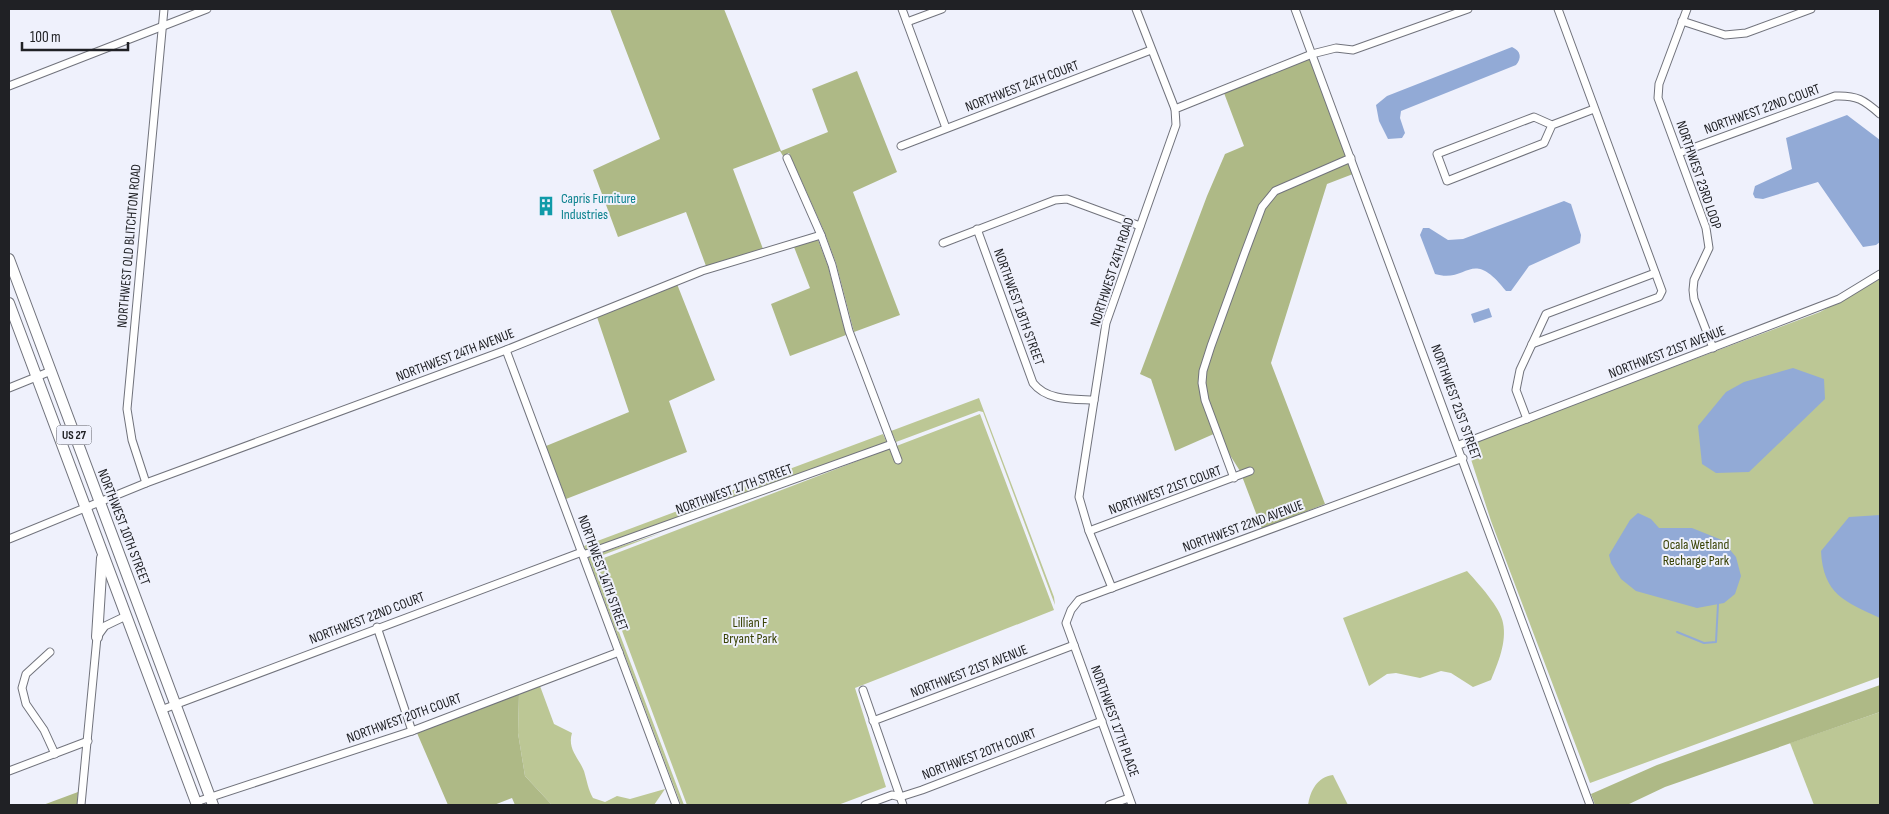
<svg xmlns="http://www.w3.org/2000/svg" width="1889" height="814" font-family="'Sofia Sans Condensed',sans-serif">
  <style>
    .green { fill: #bcc795 }
    .forest { fill: #aeb986 }
    .water { fill: #92aad6 }
    .lines { fill: none; stroke-linecap: round; stroke-linejoin: round }
    .stream { stroke: #92aad6; stroke-width: 2 }
    .minor-casing { stroke: #71737c; stroke-width: 9 }
    .highway-casing { stroke: #71737c; stroke-width: 12 }
    .minor { stroke: #fff; stroke-width: 7 }
    .highway { stroke: #fff; stroke-width: 10 }
    .labels { text-anchor: middle; dominant-baseline: central; stroke-width: 4; stroke-linejoin: round; paint-order: stroke }
    .shield { fill: #eff1fc; stroke: #5e5f66; stroke-width: 1 }
    .shield-label { font-size: 12px; font-weight: bold; fill: #202125 }
    .street-label { font-size: 14px; fill: #202125; stroke: #eff1fc }
    .culture-label { font-size: 14px; fill: #0d838f; stroke: #eff1fc; text-anchor: start }
    .park-label { font-size: 14px; fill: #384103; stroke: #eff1fc }
  </style>
  <rect width="100%" height="100%" fill="#eff1fc"/>
  <g class="green">
    <path d="M1880 279V677L1590 783 1491 521 1467 447 1473 442 1820 312Z"/>
    <path d="M979 398 1054 597 1055 605 983 412 979 411 896 442 891 431Z"/>
    <path d="M980 414 1054 610 855 688 886 787 838 805H687L596 561Z"/>
    <path d="M883 434 887 443 586 551 584 546Z"/>
    <path d="M661 533 595 558 593 563 684 805H681L588 557Z"/>
    <path d="M1467 571C1477 582 1501 608 1503 623 1507 642 1498 663 1491 680L1473 687 1451 673 1441 671 1420 678 1396 673 1387 674 1369 686 1343 618Z"/>
    <path d="M540 686 554 724 572 733C567 749 579 758 584 771 587 781 588 789 593 798L605 802 617 796 630 799 665 789 654 805H552L525 776 518 733 519 694Z"/>
    <path d="M1880 712V805H1814L1790 743Z"/>
    <path d="M1333 775 1348 805H1308C1310 791 1317 777 1333 775Z"/>
  </g>
  <g class="forest">
    <path d="M610 9H724L781 151 828 132 812 89 857 71 897 172 853 192 900 315 854 332 836 263 824 231 789 153 783 156 780 151 733 169 763 249 706 266 686 212 618 237 593 170 660 139Z"/>
    <path d="M1310 59 1353 174 1327 184 1271 363 1325 504 1262 529 1240 471 1216 433 1175 451 1151 379 1140 374 1207 196 1225 154 1244 146 1224 93Z"/>
    <path d="M818 240 828 266 846 335 790 356 771 304 810 288 794 247Z"/>
    <path d="M677 284 715 380 669 401 687 452 566 499 546 446 629 412 597 317Z"/>
    <path d="M1880 685V712L1665 787 1627 805H1595L1591 794 1657 765Z"/>
    <path d="M519 694 518 733 525 776 552 805H515L512 798 494 805H448L417 733Z"/>
    <path d="M78 792 77 805H43Z"/>
  </g>
  <g class="water">
    <path d="M1512 47C1521 51 1522 58 1516 65L1401 111 1400 118 1405 133 1402 138 1388 139 1379 121 1376 105 1387 96Z"/>
    <path d="M1847 115 1880 140V242L1876 245 1863 247 1818 182 1763 199 1755 198 1753 194 1755 186 1792 169 1786 138Z"/>
    <path d="M1564 201 1571 204 1581 235 1580 243 1529 266 1511 291H1506C1471 246 1468 284 1435 274L1420 235 1423 228H1429L1448 240 1463 239Z"/>
    <path d="M1489 308 1492 317 1474 323 1471 314Z"/>
    <path d="M1793 368 1824 379 1825 399 1749 472 1716 473 1702 464 1698 426 1726 392 1744 382Z"/>
    <path d="M1638 513 1651 519 1659 528H1692L1722 540 1736 557 1741 576 1735 594 1724 603 1697 608 1636 591 1621 579 1611 563 1609 555 1630 520Z"/>
    <path d="M1880 515V618C1845 602 1823 594 1821 551L1849 517Z"/>
  </g>
  <g class="lines">
    <path class="stream" d="M1677 632 1704 643 1716 642 1718 604"/>
    <defs>
      <g id="minor">
        <path d="M902 9 946 128"/>
        <path d="M1136 9 1175 109"/>
        <path d="M1295 9 1590 805"/>
        <path d="M1687 9 1659 84 1658 98 1706 228 1709 248 1694 280 1693 290 1694 299 1713 348"/>
        <path d="M1682 21 1725 35 1746 33 1811 9"/>
        <path d="M907 22 942 9"/>
        <path d="M9 86 207 9"/>
        <path d="M1552 125 1544 143 1447 181 1437 154 1534 117 1552 125 1594 109"/>
        <path d="M901 146 1151 50"/>
        <path d="M1679 153 1835 96C1857 95 1864 100 1880 114"/>
        <path d="M787 158 821 235 832 265 849 331 898 460"/>
        <path d="M977 229 1033 383C1047 401 1073 399 1094 400"/>
        <path d="M943 243 1055 200 1067 199 1140 226"/>
        <path d="M1532 344 1659 297 1662 291 1558 9"/>
        <path d="M506 350 676 805"/>
        <path d="M9 388 51 371"/>
        <path d="M1527 419 1516 390 1520 370 1546 314 1655 273"/>
        <path d="M1459 445 1839 299 1880 274"/>
        <path d="M1234 478 1205 400 1202 383 1203 371 1211 346 1244 255 1262 207 1275 191 1351 158"/>
        <path d="M146 483 132 440 127 409 164 9"/>
        <path d="M1089 531 1250 471"/>
        <path d="M9 539 146 483 506 350 702 271 821 235"/>
        <path d="M583 555 892 444"/>
        <path d="M1112 588 1089 531 1079 497 1106 323 1176 125 1175 109 1312 54 1336 48 1353 50 1468 9"/>
        <path d="M377 627 412 731"/>
        <path d="M50 652 26 674 22 688 26 704 44 730 55 754"/>
        <path d="M863 690 903 805"/>
        <path d="M161 710 582 552"/>
        <path d="M873 721 1074 645"/>
        <path d="M9 771 88 741"/>
        <path d="M196 802 412 731 619 652"/>
        <path d="M81 805 97 637 105 626 126 616"/>
        <path d="M865 805 892 795 900 797 922 790 1102 721"/>
        <path d="M1109 805 1129 798"/>
        <path d="M1132 805 1066 623 1071 610 1079 600 1463 458"/>
      </g>
      <g id="highway">
        <path d="M9 259 213 805"/>
        <path d="M9 303 197 805"/>
        <path d="M97 637 102 558"/>
      </g>
    </defs>
    <use href="#minor" class="minor-casing"/>
    <use href="#highway" class="highway-casing"/>
    <use href="#minor" class="minor"/>
    <use href="#highway" class="highway"/>
  </g>
  <defs>
    <symbol id="building-bare" viewBox="-9 -9 18 18"><path d="M-4-6H4V6H1V3H-1V6H-4ZM-2.5-4.3h1.7v1.8h-1.7ZM.8-4.3h1.7v1.8H.8ZM-2.5-1h1.7V.8h-1.7ZM.8-1h1.7V.8H.8Z" fill="#0f9aa8" stroke="#eff1fc" stroke-width="2.5" paint-order="stroke"/></symbol>
  </defs>
  <g fill-rule="evenodd">
    <use href="#building-bare" x="532" y="192" width="28" height="28"/>
  </g>
  <g class="labels">
    <rect class="shield" x="56.5" y="425.5" width="35" height="19" rx="4"/>
    <g class="shield-label">
      <text x="74" y="435">US 27</text>
    </g>
    <g class="street-label">
      <text transform="translate(1022 86) rotate(-21)">NORTHWEST 24TH COURT</text>
      <text transform="translate(1762 109) rotate(-20)">NORTHWEST 22ND COURT</text>
      <text transform="translate(1699 175) rotate(71)">NORTHWEST 23RD LOOP</text>
      <text transform="translate(129 246) rotate(-85)">NORTHWEST OLD BLITCHTON ROAD</text>
      <text transform="translate(1112 272) rotate(-72)">NORTHWEST 24TH ROAD</text>
      <text transform="translate(1019 307) rotate(70)">NORTHWEST 18TH STREET</text>
      <text transform="translate(1667 352) rotate(-21)">NORTHWEST 21ST AVENUE</text>
      <text transform="translate(455 355) rotate(-21)">NORTHWEST 24TH AVENUE</text>
      <text transform="translate(1456 402) rotate(70)">NORTHWEST 21ST STREET</text>
      <text transform="translate(734 489) rotate(-20)">NORTHWEST 17TH STREET</text>
      <text transform="translate(1165 490) rotate(-20)">NORTHWEST 21ST COURT</text>
      <text transform="translate(1243 526) rotate(-20)">NORTHWEST 22ND AVENUE</text>
      <text transform="translate(124 527) rotate(69)">NORTHWEST 10TH STREET</text>
      <text transform="translate(603 573) rotate(70)">NORTHWEST 14TH STREET</text>
      <text transform="translate(367 618) rotate(-21)">NORTHWEST 22ND COURT</text>
      <text transform="translate(969 671) rotate(-21)">NORTHWEST 21ST AVENUE</text>
      <text transform="translate(404 718) rotate(-20)">NORTHWEST 20TH COURT</text>
      <text transform="translate(1115 721) rotate(70)">NORTHWEST 17TH PLACE</text>
      <text transform="translate(979 754) rotate(-21)">NORTHWEST 20TH COURT</text>
    </g>
    <g class="culture-label">
      <text x="561" y="198">Capris Furniture<tspan x="561" dy="16">Industries</tspan></text>
    </g>
    <g class="park-label">
      <text x="1696" y="544">Ocala Wetland<tspan x="1696" dy="16">Recharge Park</tspan></text>
      <text x="750" y="622">Lillian F<tspan x="750" dy="16">Bryant Park</tspan></text>
    </g>
  </g>
  <rect width="1889" height="814" fill="none" stroke="#202125" stroke-width="20"/>
  <path d="M22 42v8h106v-8" fill="none" stroke="#202125" stroke-width="2.5"/>
  <text x="30" y="42" font-size="15" fill="#202125" stroke="#eff1fc" stroke-width="4" paint-order="stroke">100 m</text>
</svg>
